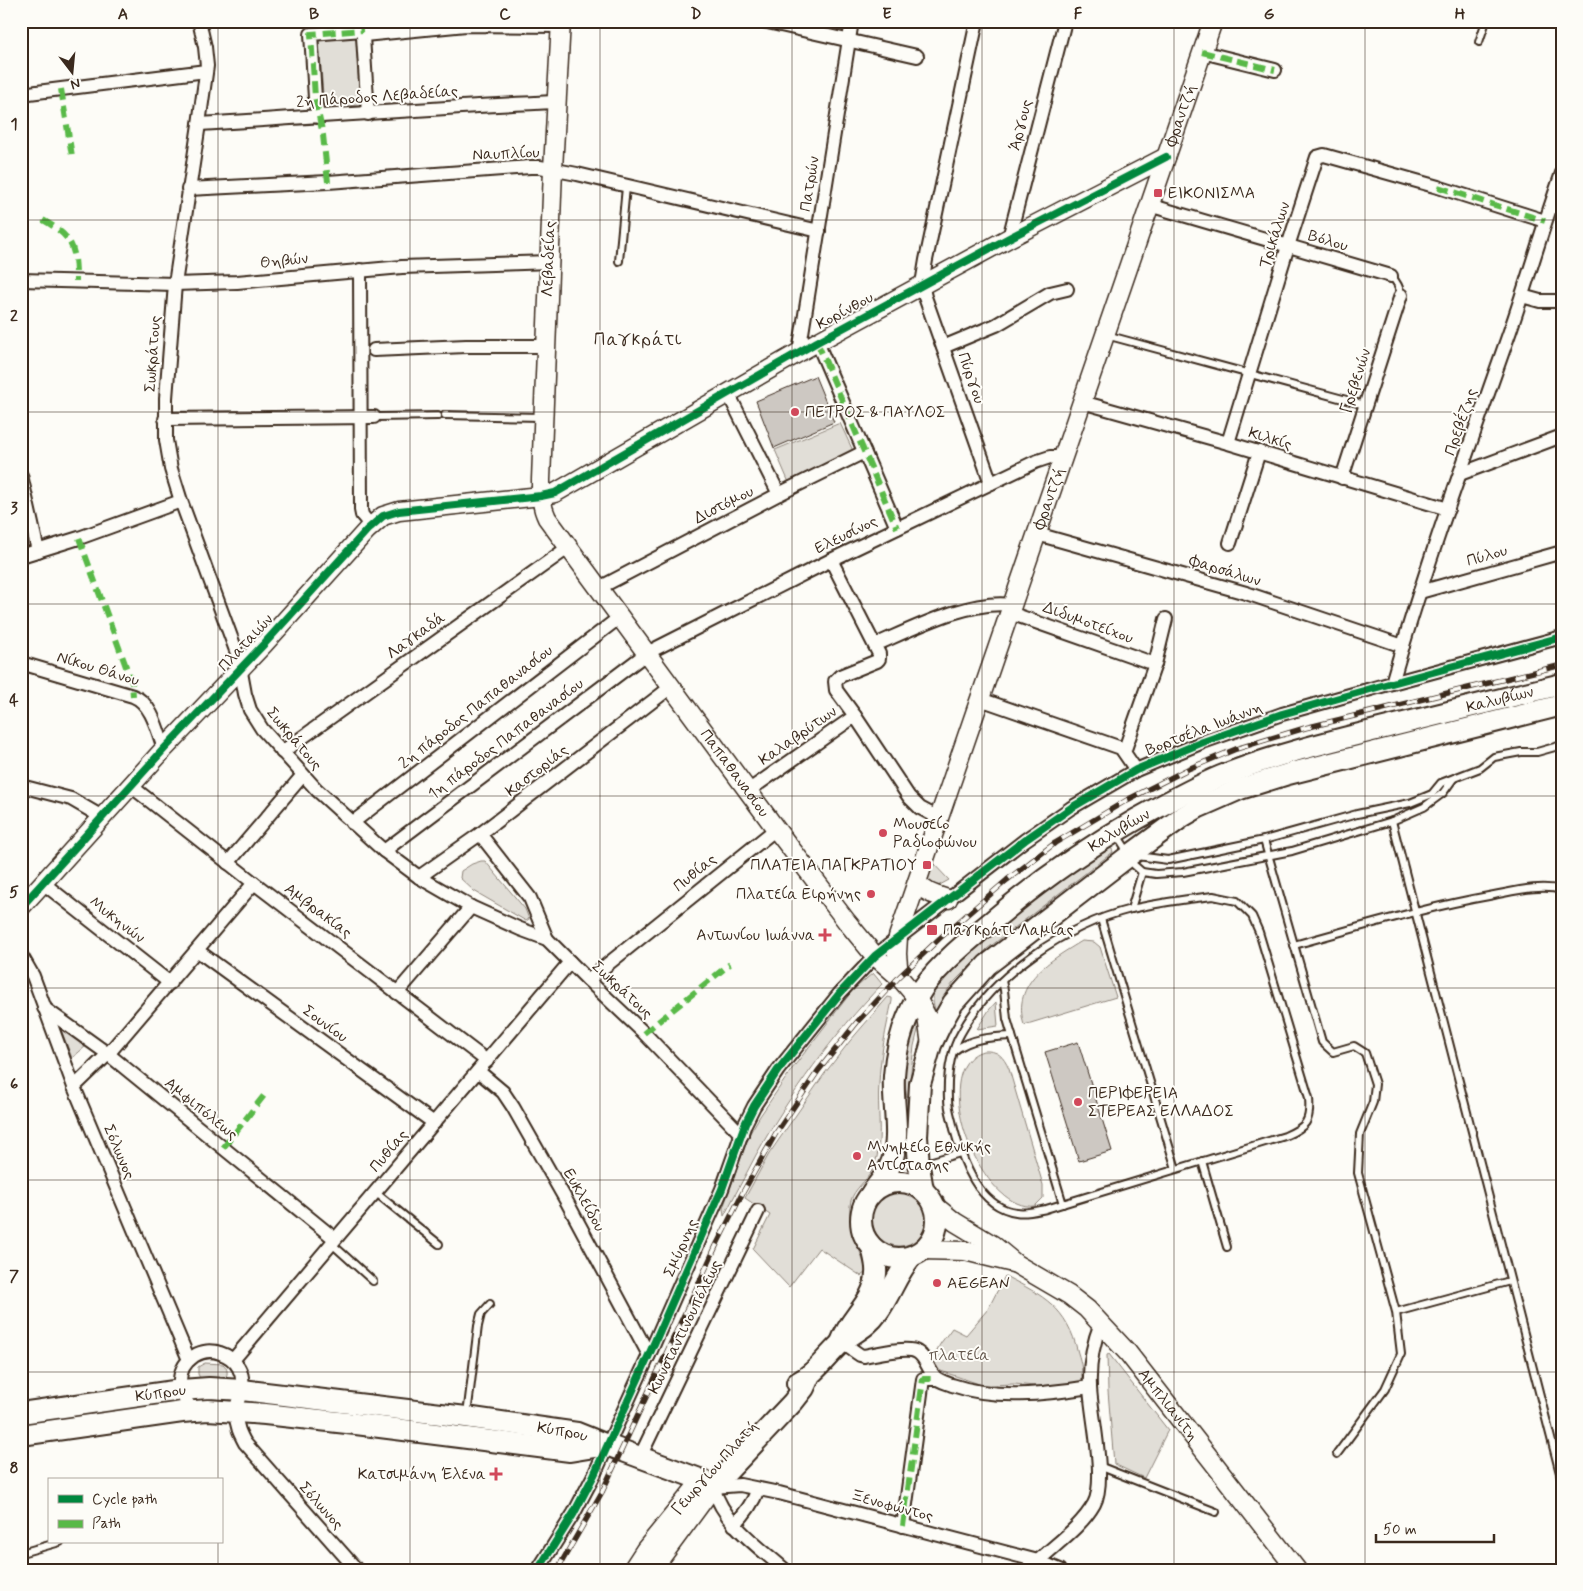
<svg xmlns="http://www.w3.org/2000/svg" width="1583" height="1591" font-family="Mynerve,sans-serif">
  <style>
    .green { fill: #e1ded7; stroke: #8e847a }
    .building { fill: #cdc8c2; stroke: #3b2a1e }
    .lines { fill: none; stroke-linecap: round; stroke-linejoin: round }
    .lane-casing { stroke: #3b2a1e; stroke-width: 10 }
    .street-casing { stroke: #3b2a1e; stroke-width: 16 }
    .secondary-casing { stroke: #3b2a1e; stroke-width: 21 }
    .primary-casing { stroke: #3b2a1e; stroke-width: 24 }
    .lane { stroke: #fdfcf7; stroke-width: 6 }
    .street { stroke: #fdfcf7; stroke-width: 12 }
    .secondary { stroke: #fdfcf7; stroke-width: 18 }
    .primary { stroke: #fdfcf7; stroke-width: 20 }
    .rail-casing { stroke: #3b2a1e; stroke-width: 5.5 }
    .rail { stroke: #fdfcf7; stroke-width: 4; stroke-dasharray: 11; stroke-linecap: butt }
    .quiet { stroke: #58b947; stroke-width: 6; stroke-dasharray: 12 6; stroke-linecap: butt }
    .cycleway-casing { stroke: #fdfcf7; stroke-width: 11 }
    .cycleway { stroke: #00873e; stroke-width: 8 }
    .grid { fill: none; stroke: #3b2a1e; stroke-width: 1; stroke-opacity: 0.55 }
    .poi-dot { fill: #d1495b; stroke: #fdfcf7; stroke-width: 2 }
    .labels { text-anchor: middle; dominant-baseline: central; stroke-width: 4; stroke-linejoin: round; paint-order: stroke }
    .street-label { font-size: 16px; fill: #3b2a1e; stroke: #fdfcf7 }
    .poi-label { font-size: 16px; fill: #3b2a1e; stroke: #fdfcf7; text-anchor: start }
    .park-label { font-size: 16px; fill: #64574c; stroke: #fdfcf7 }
    .neighbourhood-label { font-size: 18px; letter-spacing: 1px; fill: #3b2a1e; stroke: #fdfcf7 }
    .neatline { fill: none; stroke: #3b2a1e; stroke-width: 2 }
    .grid-label { font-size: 16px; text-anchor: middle; font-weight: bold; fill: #3b2a1e }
  </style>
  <rect width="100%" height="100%" fill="#fdfcf7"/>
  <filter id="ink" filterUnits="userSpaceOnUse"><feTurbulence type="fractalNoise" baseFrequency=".02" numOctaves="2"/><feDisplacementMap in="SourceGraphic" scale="10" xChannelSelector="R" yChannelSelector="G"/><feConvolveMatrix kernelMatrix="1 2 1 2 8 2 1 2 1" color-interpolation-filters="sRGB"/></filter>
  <g filter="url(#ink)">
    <g class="green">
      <path d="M356 36 360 105 324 108 319 40Z"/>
      <path d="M840 423 854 453 790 485 775 450Z"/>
      <path d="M1110 848 1112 849 1113 852 987 949 954 982 946 992 937 1015C933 1004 930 995 937 986 955 958 985 939 1010 918 1039 895 1075 858 1110 848Z"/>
      <path d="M930 860 949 880 936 887 925 884Z"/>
      <path d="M481 861H485L525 909 529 919 526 921 474 891 460 878 461 871 472 864Z"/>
      <path d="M1082 941 1094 942 1100 947 1116 997 1024 1025C1011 982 1051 960 1082 941Z"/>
      <path d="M873 973 882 984C833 1035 790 1094 756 1155 745 1175 735 1196 724 1216L723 1208 750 1133 760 1116 792 1069 852 991Z"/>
      <path d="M888 997 892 998V1001C886 1029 880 1056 879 1084 877 1108 882 1133 877 1157 875 1163 873 1170 870 1174 862 1185 851 1192 850 1206 847 1229 862 1250 866 1272L861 1276 819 1248 789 1287 753 1249 770 1215 745 1198 769 1154 825 1073 850 1041Z"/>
      <path d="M996 1002 998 1026 977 1029 989 1010Z"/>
      <path d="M916 1017 921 1018 914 1046 910 1080 914 1121 913 1169 897 1166C904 1152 908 1136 909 1121 909 1107 905 1092 905 1078 906 1057 911 1037 916 1017Z"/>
      <path d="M60 1027 86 1046 72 1058Z"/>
      <path d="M983 1051C998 1050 1003 1056 1009 1069L1043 1185V1198L1035 1206C980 1213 925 1068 983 1051Z"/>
      <circle cx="899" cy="1219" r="27"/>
      <path d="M1005 1276C1044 1296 1067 1307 1078 1353 1081 1362 1084 1375 1080 1384L1044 1387 1014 1384 990 1385 988 1387 935 1369C933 1348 941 1344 952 1328L966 1335 988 1309Z"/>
      <path d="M1109 1354 1168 1430 1144 1478 1114 1464 1108 1391 1107 1355Z"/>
      <path d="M205 1363 223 1364C228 1368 229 1376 223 1380H201L198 1374V1367Z"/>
    </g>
    <g class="building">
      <path d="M815 376 834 422 774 448 756 401Z"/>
      <path d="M1078 1042 1112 1151 1079 1161 1045 1052Z"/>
    </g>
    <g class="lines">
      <defs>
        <g id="lane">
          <path d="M1479 42 1486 21"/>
          <path d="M619 261 626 187"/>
          <path d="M1391 276C1397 282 1400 287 1401 295"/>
          <path d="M1106 335 1365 405"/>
          <path d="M445 415 542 417"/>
          <path d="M374 417 438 416"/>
          <path d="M1392 821 1562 1481"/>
          <path d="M1117 835 1130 855 1134 865 1142 872 1156 874 1183 872 1292 851 1392 821 1424 807 1443 793 1453 779"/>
          <path d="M1264 840 1322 1042 1333 1052 1354 1046 1365 1053 1375 1084 1373 1102 1360 1134 1358 1173 1396 1312 1401 1354 1385 1389 1337 1454"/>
          <path d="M1137 856 1168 860 1264 840 1357 814 1410 803 1432 794 1441 783 1480 768 1494 757 1521 752H1537L1562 745"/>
          <path d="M1213 896 1237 901 1252 916 1259 932 1309 1098C1311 1122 1306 1127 1285 1136L1046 1209C1036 1211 1026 1214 1016 1212 978 1207 962 1160 954 1129 952 1119 948 1109 948 1099 947 1077 950 1052 961 1033 992 974 1067 925 1131 909 1158 903 1186 899 1213 896Z"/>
          <path d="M1131 909 1142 872"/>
          <path d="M1101 919 1176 1169"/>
          <path d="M1294 945C1360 927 1426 907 1494 895 1515 891 1541 884 1562 890"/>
          <path d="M1002 981 1004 990 1007 1019 1063 1204"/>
          <path d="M954 1051C970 1038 992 1037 1012 1036"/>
          <path d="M1202 1161 1227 1247"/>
          <path d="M922 1164 960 1153"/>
          <path d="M375 1192 439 1244"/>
          <path d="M332 1244 373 1281"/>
          <path d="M1396 1312 1510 1281"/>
          <path d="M467 1415 478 1326 481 1314 490 1304"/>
          <path d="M1099 1466 1216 1512"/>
          <path d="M21 1553 60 1542"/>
        </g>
        <g id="street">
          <path d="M199 21 205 47 207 66 199 124 175 284 166 398V440L171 469 181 501 238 656 245 694 250 710 262 729 317 790 384 851 419 877 471 907 520 929 547 939 588 980 644 1033 742 1135"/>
          <path d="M362 21 368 114"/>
          <path d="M763 21 917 56"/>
          <path d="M977 21 926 260 922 284 925 297 991 483"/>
          <path d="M364 35 466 25 561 26"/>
          <path d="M1202 52 1275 70"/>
          <path d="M21 94 206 71"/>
          <path d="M318 117 315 98 311 34 363 30"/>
          <path d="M199 124C318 117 437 107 556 102"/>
          <path d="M188 189 328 182 530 167H540L577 174 819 231"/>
          <path d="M1149 205 1391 276"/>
          <path d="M1009 238 1065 21"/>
          <path d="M360 270 361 510 362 515 371 526"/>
          <path d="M21 280 175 284 237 282 402 267 550 262"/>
          <path d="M1522 296 1540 301H1562"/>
          <path d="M817 342 897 528"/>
          <path d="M943 347 996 325 1050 293 1067 289"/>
          <path d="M374 350 466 346H545"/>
          <path d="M799 352 852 21"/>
          <path d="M728 393 779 494"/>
          <path d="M1082 402 1228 443 1448 509"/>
          <path d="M165 419 374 417"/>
          <path d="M1228 443 1288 246 1317 157 1324 155 1438 187 1545 221"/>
          <path d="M1460 474 1562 436"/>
          <path d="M21 475 38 551"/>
          <path d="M1342 478 1401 295"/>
          <path d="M1037 534 1246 593 1403 646"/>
          <path d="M1230 543 1259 452"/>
          <path d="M21 556 79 538 181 501"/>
          <path d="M831 560 879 654V659L877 661 840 676 835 681 836 690 855 716"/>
          <path d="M599 588 779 494 864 452"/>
          <path d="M1420 592 1562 552"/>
          <path d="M1010 613 1155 664"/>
          <path d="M875 645C914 628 970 599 1012 605"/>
          <path d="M21 663 133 696C152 703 158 732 164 749"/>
          <path d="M1392 683C1426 564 1469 448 1510 331 1528 279 1543 226 1562 173"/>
          <path d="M980 699 1121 748 1136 770"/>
          <path d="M282 752 569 547"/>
          <path d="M1124 752 1155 664 1166 619"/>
          <path d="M21 786 71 799 102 817"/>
          <path d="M131 786 254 883 487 1061"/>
          <path d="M748 791 855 716 909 797 920 808 939 818"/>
          <path d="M352 823 620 617"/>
          <path d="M480 834 530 898 547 939"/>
          <path d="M384 851 647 653 831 560 1035 462 1050 457H1063"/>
          <path d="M228 863 303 775"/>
          <path d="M419 877 480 834 671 687"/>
          <path d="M43 883 170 983"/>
          <path d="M198 951 434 1123"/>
          <path d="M21 955 33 976 74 1087 189 1360"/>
          <path d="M588 980 776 829"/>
          <path d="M397 993 471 907"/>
          <path d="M44 1008 108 1054 335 1239"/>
          <path d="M478 1071 503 1092 513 1107 567 1202 649 1355"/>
          <path d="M74 1087 108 1054 254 883"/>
          <path d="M841 1342 860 1355 864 1356C876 1354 908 1346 917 1352 926 1357 928 1370 935 1377 939 1381 947 1383 952 1385 996 1400 1045 1394 1090 1387"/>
          <path d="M233 1360 570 962"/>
          <path d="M196 1411C177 1398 173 1370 194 1356 202 1351 212 1350 220 1353 237 1358 246 1375 241 1392 239 1399 235 1407 236 1414 236 1426 240 1434 245 1443L357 1570"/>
          <path d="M640 1457 758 1211"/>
          <path d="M734 1525C745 1514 753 1503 758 1489"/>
          <path d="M903 1526 923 1379H936"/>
          <path d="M1038 1561C1057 1543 1081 1527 1094 1504 1107 1480 1091 1415 1090 1387 1089 1365 1093 1343 1101 1323"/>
          <path d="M538 1570 574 1513 594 1475 649 1355 722 1189 745 1124 754 1106 778 1070 840 993 875 956 1025 840 1071 808 1136 770 1203 742 1282 714 1392 683 1562 637"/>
          <path d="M785 1570C757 1545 724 1524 713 1487L740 1485 779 1493 1038 1561 1060 1570"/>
        </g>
        <g id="secondary">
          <path id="s1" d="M561 21 553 169 541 480C541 494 541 506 547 518L776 829 847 922 875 956 899 977 917 998 927 1017 931 1045"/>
          <path d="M917 882C925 893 935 895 948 899"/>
          <path d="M21 907 164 749 264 644 367 530 383 516 399 511 541 496 555 493 817 342 1009 238 1166 157"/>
          <path id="s2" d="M899 977 897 954 898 937 1213 21"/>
          <path id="s3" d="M935 1206 955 1222 993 1245 1016 1264 1069 1295 1087 1309 1128 1353 1297 1570"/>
          <path d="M922 1250 965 1251 1013 1263"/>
          <path d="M632 1570 645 1550 702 1480"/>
          <path d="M652 1570 713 1487"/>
        </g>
        <g id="primary">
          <circle cx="899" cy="1220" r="38"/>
          <path d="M923 1190 919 1166 917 1136 920 1084 931 1045 941 1024 953 1003 987 965 1130 855 1182 817 1199 807 1240 789 1288 774 1562 705"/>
          <path id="s4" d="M872 1192C880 1182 888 1173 892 1161 901 1135 892 1103 894 1076 896 1045 906 1014 923 988 942 960 983 929 1009 907 1049 874 1092 845 1137 819 1164 804 1192 788 1221 776 1276 754 1335 740 1392 726 1449 712 1505 698 1562 684"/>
          <path d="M842 1340C850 1317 875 1301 876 1274 877 1265 874 1256 872 1247"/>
          <path d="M797 1383C815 1374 825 1358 840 1344 853 1332 866 1329 878 1312 891 1294 897 1273 912 1256"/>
          <path id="s5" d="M21 1413 181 1390 209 1388 242 1390 466 1417 577 1433 607 1445 702 1480 713 1487 793 1402 804 1388 809 1377"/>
          <path d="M21 1435 182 1412 208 1410 265 1414 356 1424 570 1451 607 1445"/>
        </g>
      </defs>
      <use href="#lane" class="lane-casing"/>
      <use href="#street" class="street-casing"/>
      <use href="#secondary" class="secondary-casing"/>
      <use href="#primary" class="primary-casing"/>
      <use href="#lane" class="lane"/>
      <use href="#street" class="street"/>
      <use href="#secondary" class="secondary"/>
      <use href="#primary" class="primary"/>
      <defs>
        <path id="rail" d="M557 1570 602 1492 716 1246 742 1194 776 1133 818 1071 858 1021 899 977 940 938 1007 880 1055 843 1127 800 1188 769 1236 749 1305 728 1562 665"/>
      </defs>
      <use href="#rail" class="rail-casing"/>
      <use href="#rail" class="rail"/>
      <g class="quiet">
        <path d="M1202 52 1275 70"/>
        <path d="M61 89 72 156"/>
        <path d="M328 182 323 135 315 98 311 34 363 30"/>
        <path d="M1438 187 1545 221"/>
        <path d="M43 220C73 237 76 247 76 281"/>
        <path d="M817 342 897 528"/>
        <path d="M79 538 132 683 133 696"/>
        <path d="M644 1033 730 964"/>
        <path d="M223 1148 266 1093"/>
        <path d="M903 1526 923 1379H936"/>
      </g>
      <defs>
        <g id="cycleway">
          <path d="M21 907 164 749 264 644 367 530 383 516 399 511 541 496 555 493 817 342 1009 238 1166 157"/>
          <path d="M538 1570 574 1513 594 1475 649 1355 722 1189 745 1124 754 1106 778 1070 840 993 875 956 1025 840 1071 808 1136 770 1203 742 1282 714 1392 683 1562 637"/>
        </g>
      </defs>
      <use href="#cycleway" class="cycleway-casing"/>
      <use href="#cycleway" class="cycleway"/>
    </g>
  </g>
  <path class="grid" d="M218 21V1480M410 21V1570M600 21V1570M792 21V1570M982 21V1570M1174 21V1570M1365 21V1570M21 220H1562M21 412H1562M21 604H1562M21 796H1562M21 988H1562M21 1180H1562M21 1372H1562M218 1542V1570"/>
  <g class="poi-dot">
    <rect x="1153" y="188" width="10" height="10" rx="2.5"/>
    <circle cx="795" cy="412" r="5"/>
    <circle cx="883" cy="833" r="5"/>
    <rect x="922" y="860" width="10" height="10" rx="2.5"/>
    <circle cx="871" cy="894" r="5"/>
    <rect x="926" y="924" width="12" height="12" rx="2.5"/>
    <path d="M822.5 927.5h5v5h5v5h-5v5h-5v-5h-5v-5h5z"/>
    <circle cx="1078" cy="1102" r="5"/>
    <circle cx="857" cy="1156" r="5"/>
    <circle cx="937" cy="1283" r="5"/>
    <path d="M493.5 1466.5h5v5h5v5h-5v5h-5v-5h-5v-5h5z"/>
  </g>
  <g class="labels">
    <g class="street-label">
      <text transform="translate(377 97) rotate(-4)">2η Πάροδος Λεβαδείας</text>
      <text stroke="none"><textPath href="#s2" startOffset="909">Φραντζή</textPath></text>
      <text transform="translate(1021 125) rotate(-76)">Άργους</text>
      <text transform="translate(506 154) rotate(-2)">Ναυπλίου</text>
      <text transform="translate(810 184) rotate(-81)">Πατρών</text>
      <text transform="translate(1275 235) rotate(-72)">Τρικάλων</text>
      <text transform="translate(1328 241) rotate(17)">Βόλου</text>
      <text transform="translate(549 259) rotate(-88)">Λεβαδείας</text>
      <text transform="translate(284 261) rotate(-6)">Θηβών</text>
      <text transform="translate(845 311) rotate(-28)">Κορίνθου</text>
      <text transform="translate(153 354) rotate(-86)">Σωκράτους</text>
      <text transform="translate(971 378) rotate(71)">Πύργου</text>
      <text transform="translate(1356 381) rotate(-72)">Γρεβενών</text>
      <text transform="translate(1461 422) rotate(-71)">Πρεβέζης</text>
      <text transform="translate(1270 439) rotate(17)">Κιλκίς</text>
      <text stroke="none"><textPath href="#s2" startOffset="504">Φραντζή</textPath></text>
      <text transform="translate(724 505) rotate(-27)">Διστόμου</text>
      <text transform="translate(846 535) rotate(-26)">Ελευσίνος</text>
      <text transform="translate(1487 556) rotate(-16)">Πύλου</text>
      <text transform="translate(1225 571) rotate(17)">Φαρσάλων</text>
      <text transform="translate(1088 623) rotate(20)">Διδυμοτείχου</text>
      <text transform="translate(416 636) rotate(-36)">Λαγκαδά</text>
      <text transform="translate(246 643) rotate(-47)">Πλαταιών</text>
      <text transform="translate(98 669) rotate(17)">Νίκου Θάνου</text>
      <text stroke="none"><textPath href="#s4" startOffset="874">Καλυβίων</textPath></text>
      <text transform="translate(476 707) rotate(-38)">2η πάροδος Παπαθανασίου</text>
      <text transform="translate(1204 729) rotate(-21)">Βορτσέλα Ιωάννη</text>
      <text transform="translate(798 736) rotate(-35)">Καλαβρύτων</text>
      <text transform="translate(294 739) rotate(50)">Σωκράτους</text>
      <text transform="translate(506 739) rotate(-37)">1η πάροδος Παπαθανασίου</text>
      <text transform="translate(537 771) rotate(-38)">Καστοριάς</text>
      <text stroke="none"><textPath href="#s1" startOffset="815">Παπαθανασίου</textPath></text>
      <text stroke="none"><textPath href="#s4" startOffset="469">Καλυβίων</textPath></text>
      <text transform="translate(695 873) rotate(-39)">Πυθίας</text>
      <text transform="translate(318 911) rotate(37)">Αμβρακίας</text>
      <text transform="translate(117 920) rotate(38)">Μυκηνών</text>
      <text transform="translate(622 990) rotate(43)">Σωκράτους</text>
      <text transform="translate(325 1024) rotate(36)">Σουνίου</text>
      <text transform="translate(201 1109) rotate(39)">Αμφιπόλεως</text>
      <text transform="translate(389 1151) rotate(-50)">Πυθίας</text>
      <text transform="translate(119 1152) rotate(67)">Σόλωνος</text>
      <text transform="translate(584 1200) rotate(61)">Ευκλείδου</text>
      <text transform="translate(681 1248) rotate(-66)">Σμύρνης</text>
      <text transform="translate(685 1327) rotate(-64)">Κωνσταντινουπόλεως</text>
      <text stroke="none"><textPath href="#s5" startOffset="141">Κύπρου</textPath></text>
      <text stroke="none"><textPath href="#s3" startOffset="310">Αμπλιανίτη</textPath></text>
      <text stroke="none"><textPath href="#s5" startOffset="546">Κύπρου</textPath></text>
      <text transform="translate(715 1468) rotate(-48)">Γεωργίου Πλατή</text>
      <text transform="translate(321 1506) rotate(48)">Σόλωνος</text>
      <text transform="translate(892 1506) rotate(15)">Ξενοφώντος</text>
    </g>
    <g class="poi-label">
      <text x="1168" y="193">ΕΙΚΟΝΙΣΜΑ</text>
      <text x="805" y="412">ΠΕΤΡΟΣ &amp; ΠΑΥΛΟΣ</text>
      <text x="893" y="824">Μουσείο<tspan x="893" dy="18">Ραδιοφώνου</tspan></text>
      <text x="917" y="865" text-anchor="end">ΠΛΑΤΕΙΑ ΠΑΓΚΡΑΤΙΟΥ</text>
      <text x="861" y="894" text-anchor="end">Πλατεία Ειρήνης</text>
      <text x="943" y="930">Παγκράτι Λαμίας</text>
      <text x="815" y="935" text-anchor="end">Αντωνίου Ιωάννα</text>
      <text x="1088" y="1093">ΠΕΡΙΦΕΡΕΙΑ<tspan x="1088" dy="18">ΣΤΕΡΕΑΣ ΕΛΛΑΔΟΣ</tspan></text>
      <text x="867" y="1147">Μνημείο Εθνικής<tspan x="867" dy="18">Αντίστασης</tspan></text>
      <text x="947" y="1283">AEGEAN</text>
      <text x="486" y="1474" text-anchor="end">Κατσιμάνη Έλενα</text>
    </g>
    <g class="park-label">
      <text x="959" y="1355">πλατεία</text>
    </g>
    <g class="neighbourhood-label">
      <text x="638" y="340">Παγκράτι</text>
    </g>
  </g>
  <rect width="1583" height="1591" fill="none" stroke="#fdfcf7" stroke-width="55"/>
  <rect x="48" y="1478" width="175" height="65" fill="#fdfcf7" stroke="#afa8a0"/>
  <rect x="58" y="1495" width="25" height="8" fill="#00873e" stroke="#afa8a0"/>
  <text x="92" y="1504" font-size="15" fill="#3b2a1e">Cycle path</text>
  <rect x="58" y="1520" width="25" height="8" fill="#58b947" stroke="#afa8a0"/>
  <text x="92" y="1528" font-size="15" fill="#3b2a1e">Path</text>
  <g transform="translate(72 72) rotate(164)" stroke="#fdfcf7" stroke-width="4" paint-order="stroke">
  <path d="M0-4L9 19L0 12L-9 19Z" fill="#3b2a1e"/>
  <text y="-8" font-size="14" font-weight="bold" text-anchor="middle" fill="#3b2a1e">N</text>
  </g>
  <path d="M1376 1534v8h118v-8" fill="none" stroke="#3b2a1e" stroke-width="2.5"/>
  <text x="1383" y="1534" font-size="15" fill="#3b2a1e" stroke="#fdfcf7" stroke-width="4" paint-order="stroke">50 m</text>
  <rect x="28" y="28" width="1528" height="1536" class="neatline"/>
  <g class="grid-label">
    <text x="123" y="19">A</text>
    <text x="314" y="19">B</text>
    <text x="505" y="19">C</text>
    <text x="696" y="19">D</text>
    <text x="887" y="19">E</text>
    <text x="1078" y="19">F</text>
    <text x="1269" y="19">G</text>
    <text x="1460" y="19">H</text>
    <text x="14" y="129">1</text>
    <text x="14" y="321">2</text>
    <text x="14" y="513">3</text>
    <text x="14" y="705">4</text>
    <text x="14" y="897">5</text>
    <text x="14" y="1089">6</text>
    <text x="14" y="1281">7</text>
    <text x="14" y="1473">8</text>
  </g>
</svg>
